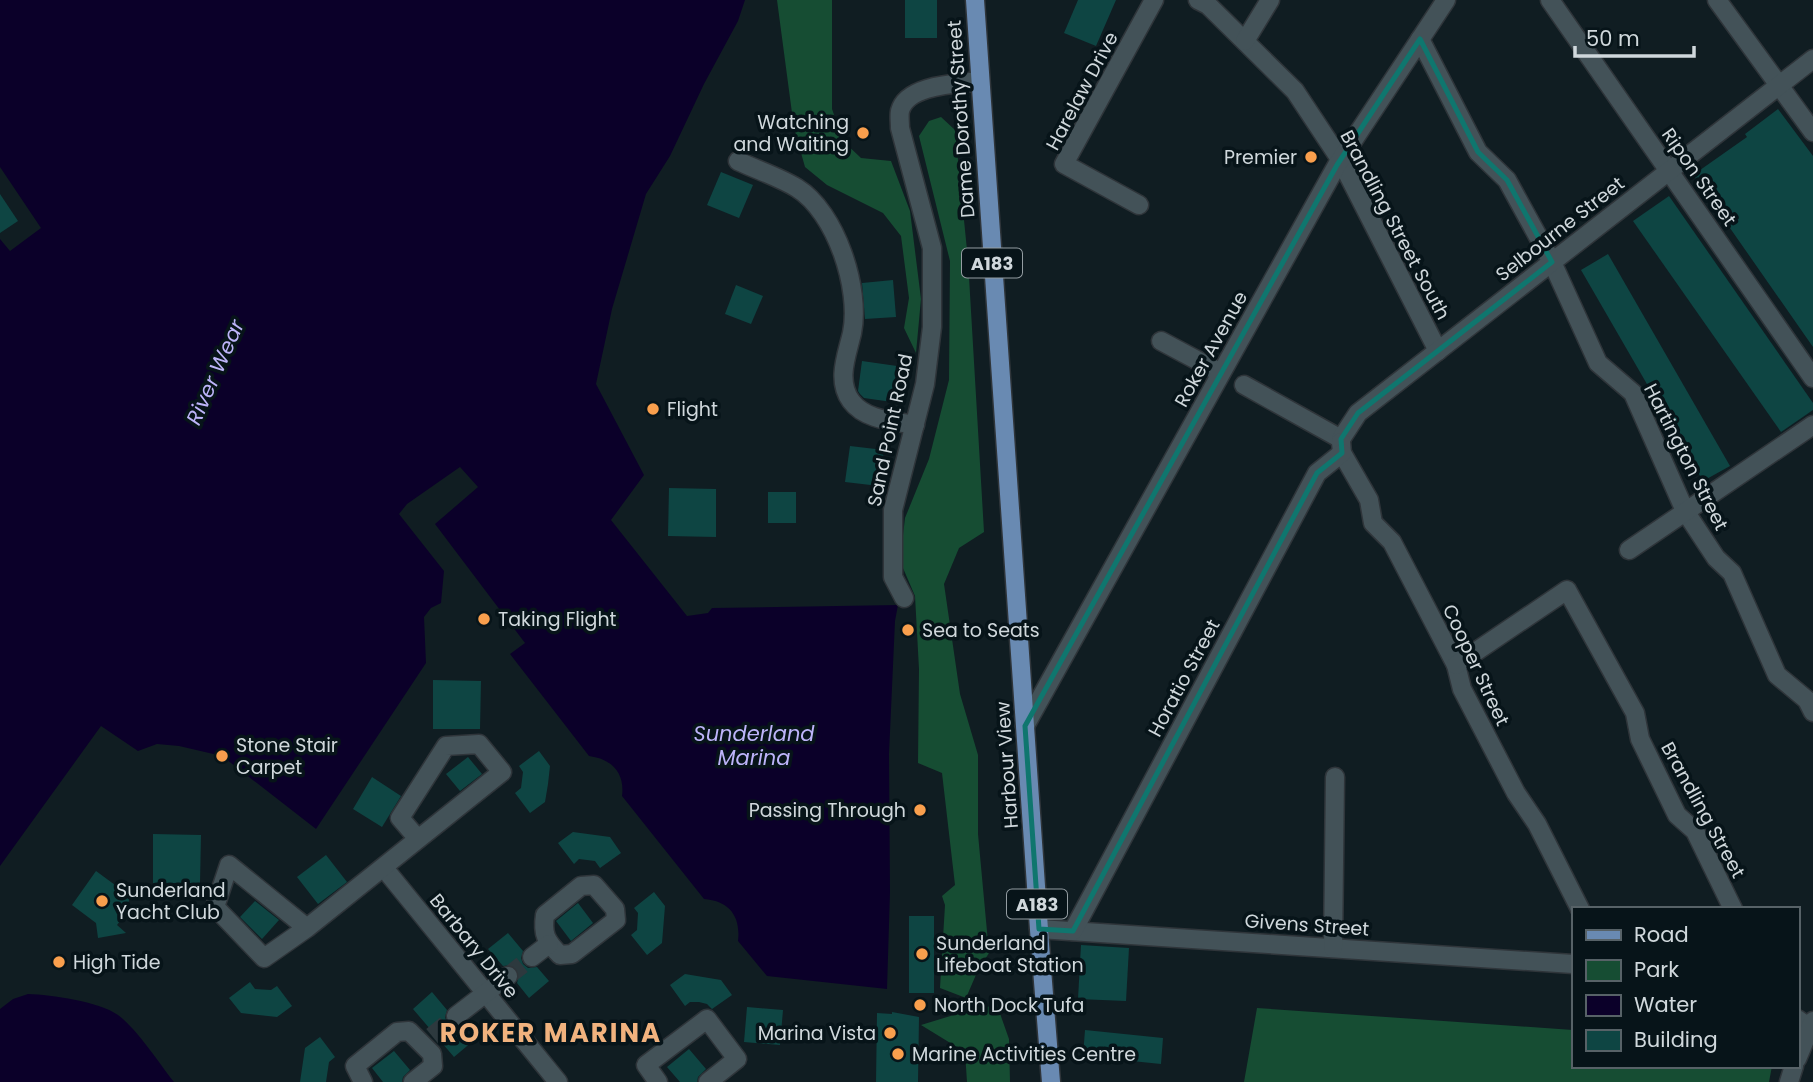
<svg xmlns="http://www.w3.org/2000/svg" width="1813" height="1082" font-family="Poppins,sans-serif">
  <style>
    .green { fill: #164d33 }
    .water { fill: #0b0029 }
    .building { fill: #0e4543 }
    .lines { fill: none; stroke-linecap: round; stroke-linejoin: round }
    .minor-tunnel { stroke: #2d393e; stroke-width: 18; stroke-dasharray: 18 9; stroke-linecap: butt }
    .minor-casing { stroke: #2f353a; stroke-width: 21 }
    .tertiary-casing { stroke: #2f353a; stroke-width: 21 }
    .primary-casing { stroke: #2f353a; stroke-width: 21 }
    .minor { stroke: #435258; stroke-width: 18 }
    .tertiary { stroke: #435258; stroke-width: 18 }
    .primary { stroke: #698ab2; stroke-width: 18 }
    .marked { fill: none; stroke: #0f766e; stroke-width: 5; stroke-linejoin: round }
    .poi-dot { fill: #f99f4d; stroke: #071419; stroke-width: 2.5 }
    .labels { text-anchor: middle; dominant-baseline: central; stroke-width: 7; stroke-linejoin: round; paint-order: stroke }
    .shield { fill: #071419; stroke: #949da2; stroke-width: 2 }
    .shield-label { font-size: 18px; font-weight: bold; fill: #d0d8dc }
    .street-label { font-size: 19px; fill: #d0d8dc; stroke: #071419 }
    .poi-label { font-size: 19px; fill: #d0d8dc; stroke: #071419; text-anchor: start }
    .water-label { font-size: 21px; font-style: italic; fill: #bdb4f9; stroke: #071419 }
    .district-label { font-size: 26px; font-weight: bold; letter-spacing: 2px; fill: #f1b27e; stroke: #071419 }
  </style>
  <rect width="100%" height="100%" fill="#101d22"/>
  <g class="green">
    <path d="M777 0H832V109L843 141 861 158 891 161 910 211 921 299 916 353 904 328 909 298 901 236 883 213 827 185 805 167 794 128Z"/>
    <path d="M941 117 955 130 968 260 984 532 959 548 944 584 960 694 978 755V834L989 953 978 970 966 998 940 988 945 905 942 896 955 885 942 773 918 763 919 669 915 596 900 561 905 518 929 459 949 380 950 261 919 136 929 121Z"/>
    <path d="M997 1005 1009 1039 1010 1082H967L965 1052 921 1025 970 1010Z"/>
    <path d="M1257 1008 1573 1030V1066H1772L1769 1082H1244Z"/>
  </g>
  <g class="water">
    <path d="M0 0H745L738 21 704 84 670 156 646 194 612 309 596 384 644 475 611 520 687 616 708 613 712 608 898 605 895 621 889 754 890 892 887 989 767 976 738 941C741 916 729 901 704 899L622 796C625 773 612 759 589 756L510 654 525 643 435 524 478 487 460 467 407 504 399 514 444 571 441 603 431 608 424 617 426 663 316 829 222 756 179 746 157 744 138 751 101 726 0 866V239L10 251 41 228 0 167Z"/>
    <path d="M28 994C52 995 98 1001 118 1015 138 1030 158 1062 174 1082H0V1009L13 999Z"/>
  </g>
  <g class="building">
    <rect x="905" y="0" width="32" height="38"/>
    <path d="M1078 0H1116L1096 46 1064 33Z"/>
    <path d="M1778 109 1813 156V347L1693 175 1747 137 1745 134Z"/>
    <path d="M721 172 753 185 739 218 707 205Z"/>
    <path d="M0 194 18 221 0 233Z"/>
    <path d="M1669 196 1813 403V410L1781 432 1633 221Z"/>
    <path d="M1608 254 1730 466 1703 481 1581 270Z"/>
    <path d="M893 280 896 317 865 319 862 283Z"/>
    <path d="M736 285 763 296 751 324 725 314Z"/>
    <path d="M862 361 897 366 892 402 864 398 860 394 858 391Z"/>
    <path d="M850 446 884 450 879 486 845 482Z"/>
    <path d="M669 488 716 489V537L668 536Z"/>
    <rect x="768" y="492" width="28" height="31"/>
    <path d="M433 680 481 681 480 729H433Z"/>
    <path d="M539 751 550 766 548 784 545 802 530 813 515 793 521 788 523 772 519 766Z"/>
    <path d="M468 757 482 774 460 791 446 774Z"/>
    <path d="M372 777 401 796 382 827 353 809Z"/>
    <path d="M573 832 610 837 621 853 600 868 595 861 579 859 574 864 558 843Z"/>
    <path d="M153 834 201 835 200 883H153Z"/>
    <path d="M326 855 347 882 318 904 297 877Z"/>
    <path d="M96 871 130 896 126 913 117 925 126 933 98 938 96 923 72 905Z"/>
    <path d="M654 892 665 906 662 943 647 955 631 935 637 930 638 913 634 908Z"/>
    <path d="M255 901 279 920 262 939 240 917Z"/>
    <path d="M578 903 593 923 571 941 556 921Z"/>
    <rect x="909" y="916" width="25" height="77"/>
    <path d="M508 933 523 951 521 958 523 964 528 968 537 967 549 981 529 998 517 983 519 975 517 969 512 965 503 966 488 949Z"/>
    <path d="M1081 945 1129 948 1126 1001 1078 999Z"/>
    <path d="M685 974 721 980 732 995 712 1009 707 1004 699 1002H690L685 1006 670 985Z"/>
    <path d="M250 982 255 989 271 990 277 986 292 1006 277 1017 241 1013 229 998Z"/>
    <path d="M432 992 447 1010 445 1017 447 1023 452 1027 461 1026 473 1041 454 1057 413 1009Z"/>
    <path d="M747 1007 783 1010 780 1045 744 1042Z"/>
    <path d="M892 1012 919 1017 918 1082H876L877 1013 892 1014Z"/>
    <path d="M1085 1030 1163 1038 1161 1064 1083 1056Z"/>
    <path d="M320 1037 335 1057 329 1062 326 1082H300L305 1048Z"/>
    <path d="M689 1049 706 1069 698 1077 697 1082H680L667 1067Z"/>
    <path d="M394 1051 410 1070 403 1077 402 1082H383L372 1068Z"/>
  </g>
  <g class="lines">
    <g class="minor-tunnel">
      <path d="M508 976 532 957"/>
      <path d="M432 1036 456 1016"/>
    </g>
    <defs>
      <g id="minor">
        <path d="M1198 0 1208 5 1295 91 1340 159 1438 351"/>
        <path d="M1550 0 1813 378"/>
        <path d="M1717 0 1813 132"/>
        <path d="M1420 39 1478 152 1507 180 1552 262 1598 363 1633 393 1685 511 1716 558 1732 573 1777 675 1807 700 1813 712"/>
        <path d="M1245 41 1270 0"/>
        <path d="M738 161C757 170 779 177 797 188 836 212 861 289 852 333 847 355 836 380 851 401 865 420 893 421 915 425"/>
        <path d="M1139 205 1064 164 1154 0"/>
        <path d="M1161 341 1221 373"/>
        <path d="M1244 385 1341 439"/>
        <path d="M1341 439 1358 413 1813 59"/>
        <path d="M1341 442 1342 453 1369 500 1373 523 1392 542 1456 665 1462 689 1516 793 1537 824 1580 909"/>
        <path d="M1629 550 1813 425"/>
        <path d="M904 598 893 577V510L925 384 932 327V248L900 128C900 122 899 116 900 111 907 84 958 84 980 81"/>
        <path d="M1456 665 1567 590 1635 713 1640 739 1677 815 1695 831 1733 909"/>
        <path d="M384 868 558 1082"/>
        <path d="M594 885 615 909 616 920 572 954 560 955C546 941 542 934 545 915L581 886Z"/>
        <path d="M307 928 229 865 215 907 264 958 307 928 502 772 479 744 446 746 400 818 418 839"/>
        <path d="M1039 929 1573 964"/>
        <path d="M1073 931 1317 473 1342 453"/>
        <path d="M1333 948 1335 777"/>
        <path d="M532 957 549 944"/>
        <path d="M456 1016 508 976"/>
        <path d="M1797 1019 1810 1028"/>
        <path d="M363 1082 355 1066 397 1032 409 1031 432 1054 433 1066 413 1082"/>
        <path d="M658 1082 646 1065 707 1019 737 1059 708 1082"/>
      </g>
      <g id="tertiary">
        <path d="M1025 726 1337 165 1446 0"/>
        <path d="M1797 1059 1813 1021"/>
        <path d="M1789 1082 1794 1066"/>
      </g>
      <path id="primary" d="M975 0 1040 944 1051 1082"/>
    </defs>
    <use href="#minor" class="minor-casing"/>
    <use href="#tertiary" class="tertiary-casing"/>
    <use href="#primary" class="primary-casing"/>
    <use href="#minor" class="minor"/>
    <use href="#tertiary" class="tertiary"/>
    <use href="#primary" class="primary"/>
  </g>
  <path class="marked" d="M1420 39 1478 152 1507 180 1552 262 1358 413 1341 439 1342 453 1317 473 1073 931 1039 929 1025 726 1337 165Z"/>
  <g class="poi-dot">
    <circle cx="863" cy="133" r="7"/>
    <circle cx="1311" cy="157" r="7"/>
    <circle cx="653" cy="409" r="7"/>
    <circle cx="484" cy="619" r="7"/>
    <circle cx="908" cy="630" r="7"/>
    <circle cx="222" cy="756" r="7"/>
    <circle cx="920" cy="810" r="7"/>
    <circle cx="102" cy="901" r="7"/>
    <circle cx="922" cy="954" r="7"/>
    <circle cx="59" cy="962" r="7"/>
    <circle cx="920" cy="1005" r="7"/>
    <circle cx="890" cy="1033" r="7"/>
    <circle cx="898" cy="1054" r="7"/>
  </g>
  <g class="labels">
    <g class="shield">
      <rect x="962" y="248.5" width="60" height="29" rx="5"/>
      <rect x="1007" y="889.5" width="60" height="29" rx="5"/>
    </g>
    <g class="shield-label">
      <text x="992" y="263">A183</text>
      <text x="1037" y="904">A183</text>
    </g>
    <g class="street-label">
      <text transform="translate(1082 91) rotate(-62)">Harelaw Drive</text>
      <text transform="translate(961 119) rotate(-94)">Dame Dorothy Street</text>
      <text transform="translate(1699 177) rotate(55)">Ripon Street</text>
      <text transform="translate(1395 225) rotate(62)">Brandling Street South</text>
      <text transform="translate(1560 229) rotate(-38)">Selbourne Street</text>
      <text transform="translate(1211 349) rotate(-61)">Roker Avenue</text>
      <text transform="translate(890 430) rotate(-78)">Sand Point Road</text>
      <text transform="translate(1686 457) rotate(63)">Hartington Street</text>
      <text transform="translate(1476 665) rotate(65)">Cooper Street</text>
      <text transform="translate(1184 678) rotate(-62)">Horatio Street</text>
      <text transform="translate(1007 765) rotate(-94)">Harbour View</text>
      <text transform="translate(1703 810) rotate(61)">Brandling Street</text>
      <text transform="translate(1307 925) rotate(4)">Givens Street</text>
      <text transform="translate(474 946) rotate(51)">Barbary Drive</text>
    </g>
    <g class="poi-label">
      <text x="849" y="122" text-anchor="end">Watching<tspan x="849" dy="22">and Waiting</tspan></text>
      <text x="1297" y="157" text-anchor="end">Premier</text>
      <text x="667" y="409">Flight</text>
      <text x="498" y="619">Taking Flight</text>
      <text x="922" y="630">Sea to Seats</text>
      <text x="236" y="745">Stone Stair<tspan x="236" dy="22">Carpet</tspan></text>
      <text x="906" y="810" text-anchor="end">Passing Through</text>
      <text x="116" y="890">Sunderland<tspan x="116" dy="22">Yacht Club</tspan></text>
      <text x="936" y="943">Sunderland<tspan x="936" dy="22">Lifeboat Station</tspan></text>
      <text x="73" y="962">High Tide</text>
      <text x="934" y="1005">North Dock Tufa</text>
      <text x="876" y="1033" text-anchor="end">Marina Vista</text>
      <text x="912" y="1054">Marine Activities Centre</text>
    </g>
    <g class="water-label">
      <text transform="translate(215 372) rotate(-66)">River Wear</text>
      <text x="754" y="733">Sunderland<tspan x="754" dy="24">Marina</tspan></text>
    </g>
    <g class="district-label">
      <text x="551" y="1033">ROKER MARINA</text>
    </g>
  </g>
  <rect x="1572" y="907" width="228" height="161" fill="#071419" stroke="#576267" stroke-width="2"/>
  <rect x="1586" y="930" width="35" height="10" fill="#698ab2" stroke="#576267" stroke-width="2"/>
  <text x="1634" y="942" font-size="21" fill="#d0d8dc">Road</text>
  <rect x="1586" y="960" width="35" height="21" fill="#164d33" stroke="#576267" stroke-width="2"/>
  <text x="1634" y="977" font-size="21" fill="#d0d8dc">Park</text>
  <rect x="1586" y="995" width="35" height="21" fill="#0b0029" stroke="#576267" stroke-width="2"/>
  <text x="1634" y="1012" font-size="21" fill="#d0d8dc">Water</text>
  <rect x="1586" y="1030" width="35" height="21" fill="#0e4543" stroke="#576267" stroke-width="2"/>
  <text x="1634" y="1047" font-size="21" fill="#d0d8dc">Building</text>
  <path d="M1575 46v10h119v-10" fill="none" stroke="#d0d8dc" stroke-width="3.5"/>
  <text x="1586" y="46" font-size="21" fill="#d0d8dc" stroke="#071419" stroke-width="5" paint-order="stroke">50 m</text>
</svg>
